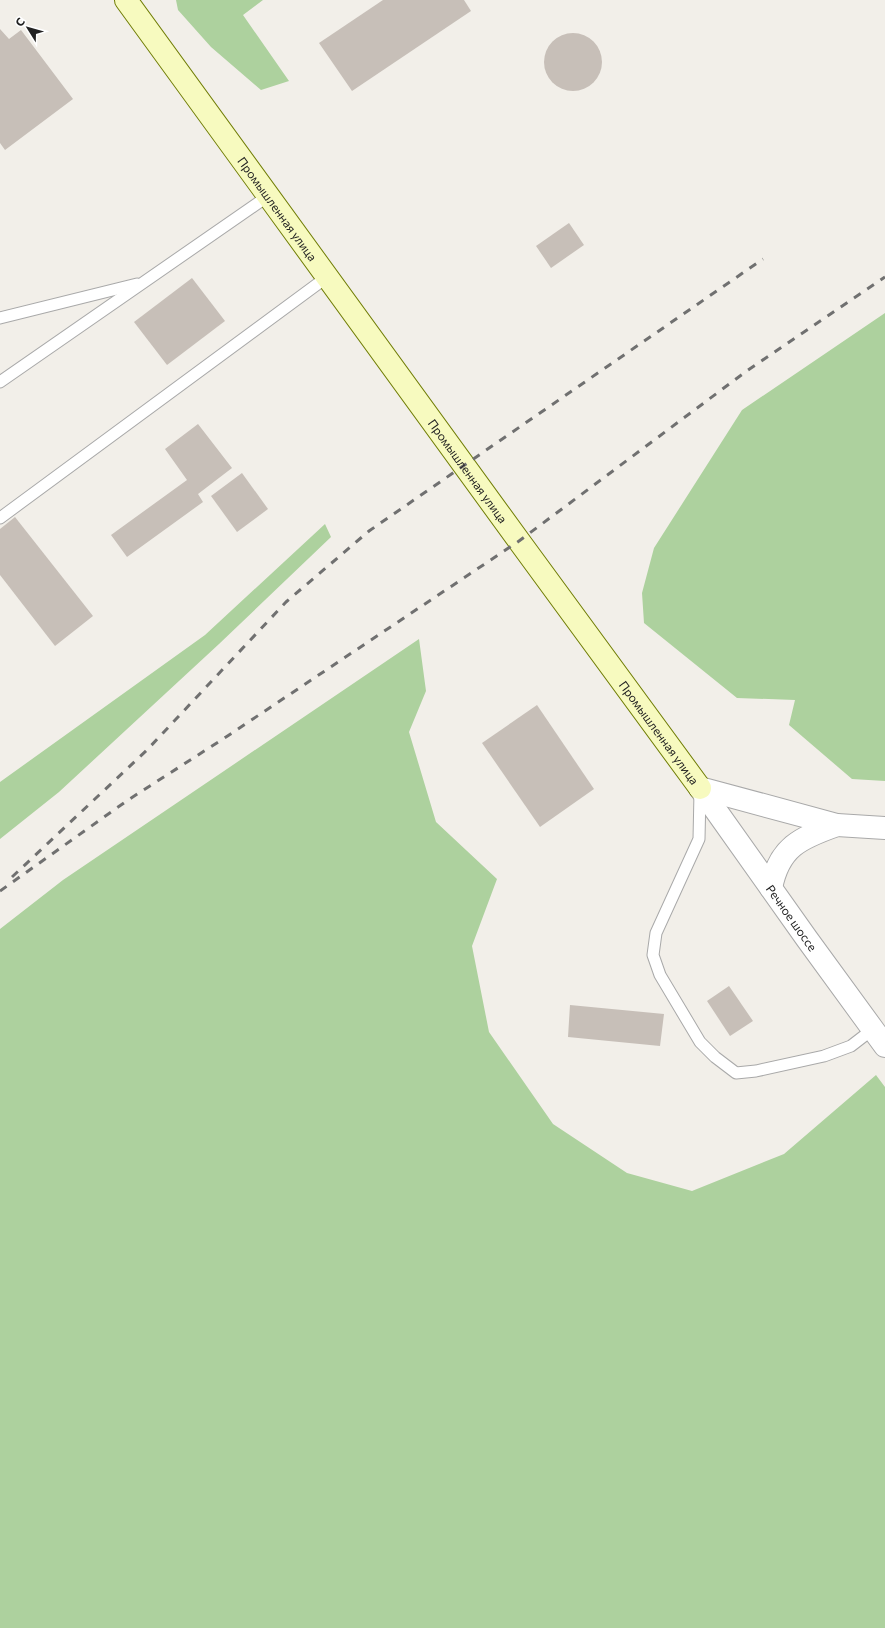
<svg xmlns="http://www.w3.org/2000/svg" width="885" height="1628" font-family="Commissioner,sans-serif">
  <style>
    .forest { fill: #add19e }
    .building { fill: #c7bfb8 }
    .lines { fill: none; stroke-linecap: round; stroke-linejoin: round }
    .lane-casing { stroke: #a9a9a9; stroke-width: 13 }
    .street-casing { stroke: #a9a9a9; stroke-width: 24 }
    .secondary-casing { stroke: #707d05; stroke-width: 24 }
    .lane { stroke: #fff; stroke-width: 11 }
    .street { stroke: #fff; stroke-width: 22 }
    .secondary { stroke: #f7fabf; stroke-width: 22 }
    .rail { stroke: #707070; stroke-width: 3; stroke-dasharray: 8 8; stroke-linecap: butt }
    .labels { text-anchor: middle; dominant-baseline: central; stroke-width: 3.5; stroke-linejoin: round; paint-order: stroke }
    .street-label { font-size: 12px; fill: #222; stroke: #fff }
  </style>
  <rect width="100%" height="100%" fill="#f2efe9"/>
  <g class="forest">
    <path d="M176 0H263L243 15 289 81 261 90 211 47 178 10Z"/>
    <path d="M885 313V781L852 779 789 725 795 700 737 698 644 623 642 593 654 548 742 410Z"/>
    <path d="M325 524 331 537 219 644 59 792 0 839V782L205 635Z"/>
    <path d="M419 639 426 691 409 732 436 822 497 879 472 946 489 1032 553 1124 627 1173 692 1191 784 1154 876 1075 885 1087V1628H0V929L63 880Z"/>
  </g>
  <g class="building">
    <path d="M383 0H464L471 11 352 91 319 43Z"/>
    <path d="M0 29 9 39 21 30 73 99 5 150 0 143Z"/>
    <circle cx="573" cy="62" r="29"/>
    <path d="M569 223 584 245 551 268 536 246Z"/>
    <path d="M192 278 225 321 167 365 134 322Z"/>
    <path d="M198 424 232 468 198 494 203 502 127 557 111 535 187 480 165 449Z"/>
    <path d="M242 473 268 509 237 532 211 496Z"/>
    <path d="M15 517 93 616 55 646 0 575V529Z"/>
    <path d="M537 705 594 789 540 827 482 743Z"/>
    <path d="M729 986 753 1021 730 1036 707 1001Z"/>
    <path d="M570 1005 664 1014 660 1046 568 1037Z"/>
  </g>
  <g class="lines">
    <defs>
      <g id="lane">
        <path d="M0 318 137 284"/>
        <path d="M0 382 268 196"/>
        <path d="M0 518 327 277"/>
        <path d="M700 792 699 839 656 933 653 955 660 975 700 1042 715 1057 736 1073 756 1071 824 1056 851 1046 873 1029"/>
      </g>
      <g id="street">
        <path id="s1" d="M700 788 807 939 885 1046"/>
        <path d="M700 788 837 825 885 828"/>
        <path d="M771 888C779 847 800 838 837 825"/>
      </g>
      <g id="secondary">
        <path id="s2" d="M126 0 519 541 700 788"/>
      </g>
    </defs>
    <use href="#lane" class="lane-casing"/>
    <use href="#street" class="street-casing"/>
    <use href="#secondary" class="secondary-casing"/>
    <use href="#lane" class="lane"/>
    <use href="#street" class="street"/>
    <use href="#secondary" class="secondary"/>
    <g class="rail">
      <path d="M12 877 147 750 286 602 369 531 763 259"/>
      <path d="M0 891 128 800 226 737 519 541 748 370 885 277"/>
    </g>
  </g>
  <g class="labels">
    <g class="street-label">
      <text stroke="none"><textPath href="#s2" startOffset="258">Промышленная улица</textPath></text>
      <text stroke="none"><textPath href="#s2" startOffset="582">Промышленная улица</textPath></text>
      <text stroke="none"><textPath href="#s2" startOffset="906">Промышленная улица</textPath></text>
      <text stroke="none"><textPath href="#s1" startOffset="159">Речное шоссе</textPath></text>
    </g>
  </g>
  <g transform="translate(28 28) rotate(307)" stroke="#ffffff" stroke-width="3" paint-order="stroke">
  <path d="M0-3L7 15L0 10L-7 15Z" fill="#222222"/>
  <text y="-6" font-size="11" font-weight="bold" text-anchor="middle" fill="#222222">С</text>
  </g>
</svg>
